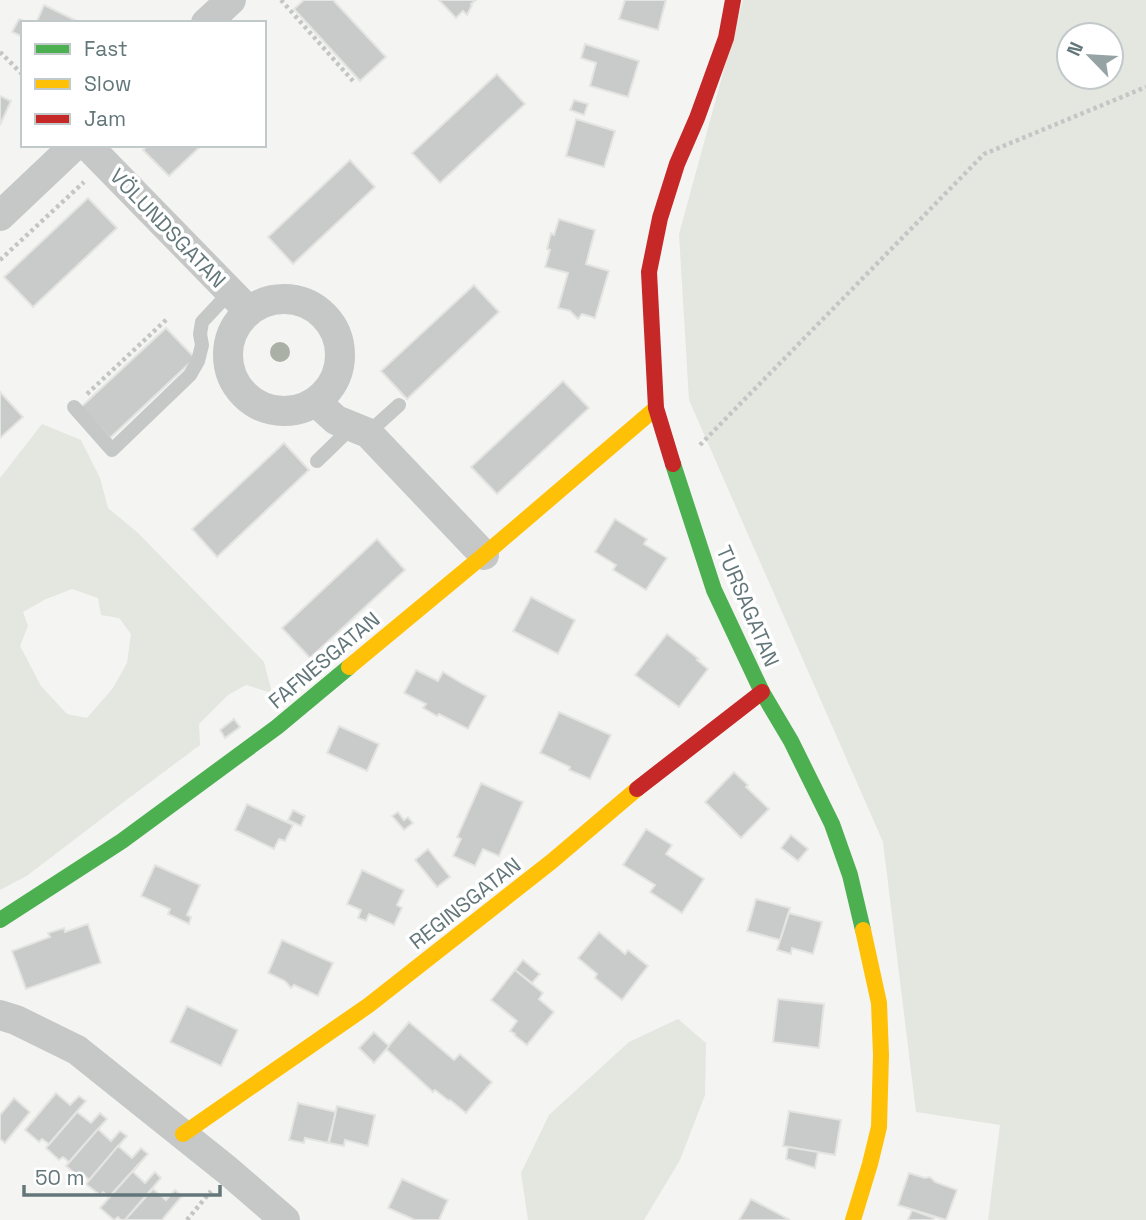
<svg xmlns="http://www.w3.org/2000/svg" width="1146" height="1220" font-family="'Space Grotesk',sans-serif">
  <style>
    .green { fill: #e4e6e0; fill-rule: evenodd }
    .building { fill: #c9cbcb; stroke: #e4e4e2; stroke-width: 2 }
    .lines { fill: none; stroke-linecap: round; stroke-linejoin: round }
    .path { stroke: #c4c6c6; stroke-width: 4.5; stroke-dasharray: 3.5 3.5; stroke-linecap: butt }
    .lane { stroke: #c6c8c8; stroke-width: 14 }
    .street { stroke: #c6c8c8; stroke-width: 30 }
    .fast { stroke: #4caf50; stroke-width: 16 }
    .slow { stroke: #ffc107; stroke-width: 16 }
    .jam { stroke: #c62828; stroke-width: 16 }
    .tree { fill: #aab0a5 }
    .labels { text-anchor: middle; dominant-baseline: central; stroke-width: 7; stroke-linejoin: round; paint-order: stroke }
    .street-label { font-size: 21px; fill: #63777a; stroke: #fff }
  </style>
  <rect width="100%" height="100%" fill="#f4f4f3"/>
  <g class="green">
    <path d="M743 0H1146V1220H988L1000 1125 916 1112 883 842 689 400 679 234ZM1069 35H1111V77H1069Z"/>
    <path d="M42 424 81 440 100 478 108 508 138 533 264 662 272 693 246 685 228 695 199 724 200 745 121 804 28 875 0 890V478ZM72 589 98 598 101 615 119 618 131 634 127 663 113 688 87 718 67 714 41 686 20 646 28 626 23 612 46 599Z"/>
    <path d="M678 1019 706 1043 705 1095 680 1160 644 1220H528L521 1173 549 1115 629 1042Z"/>
  </g>
  <g class="building">
    <path d="M304 0H333L386 57 360 81 294 9Z"/>
    <path d="M439 0H476L471 4 472 5 467 15 463 11 456 18Z"/>
    <path d="M625 0H666L658 30 619 19Z"/>
    <path d="M44 5 81 23H36Z"/>
    <path d="M19 19 28 23H23V37L12 32Z"/>
    <path d="M585 44 639 61 628 97 590 86 596 63 581 58Z"/>
    <path d="M497 74 525 104 440 183 412 153Z"/>
    <path d="M0 96 11 101 0 125Z"/>
    <path d="M574 100 588 104 584 115 570 110Z"/>
    <path d="M576 119 615 131 604 167 566 156Z"/>
    <path d="M148 145H202L169 176 143 150Z"/>
    <path d="M350 160 375 187 293 264 268 237Z"/>
    <path d="M88 198 117 228 33 307 4 277Z"/>
    <path d="M559 219 595 230 586 264 609 271 595 318 582 314 578 319 570 311 558 308 568 273 545 267 550 250 547 249 551 233 554 235Z"/>
    <path d="M474 285 499 312 407 399 381 371Z"/>
    <path d="M166 328 195 358 110 438 81 407Z"/>
    <path d="M563 381 589 408 497 494 471 467Z"/>
    <path d="M0 392 23 417 0 438Z"/>
    <path d="M284 443 309 470 217 557 192 529Z"/>
    <path d="M615 519 647 539 644 544 667 558 646 590 613 570 616 565 595 552Z"/>
    <path d="M377 539 405 570 310 658 282 628Z"/>
    <path d="M531 597 575 620 558 654 513 631Z"/>
    <path d="M667 634 699 659 697 660 708 669 679 707 635 675Z"/>
    <path d="M416 670 438 681 443 672 463 684 486 696 468 729 439 714 437 716 423 708 426 704 404 693Z"/>
    <path d="M559 712 611 735 590 779 569 770 570 767 540 753Z"/>
    <path d="M234 719 240 727 225 738 220 730Z"/>
    <path d="M339 726 379 744 367 771 327 753Z"/>
    <path d="M734 772 748 785 746 787 769 809 741 838 705 802Z"/>
    <path d="M481 783 523 802 499 856 483 849 475 866 453 856 461 839 457 837Z"/>
    <path d="M247 804 293 825 285 841 279 839 274 849 235 830Z"/>
    <path d="M293 810 305 816 301 826 288 820Z"/>
    <path d="M398 812 404 820 408 817 413 823 404 830 392 816Z"/>
    <path d="M646 829 672 845 666 854 704 879 682 913 650 892 655 885 623 865Z"/>
    <path d="M791 835 808 849 798 861 781 848Z"/>
    <path d="M428 849 450 877 437 887 415 860Z"/>
    <path d="M155 865 200 885 187 915 191 917 189 924 168 914 170 909 141 896Z"/>
    <path d="M362 870 404 890 397 905 402 908 394 925 369 914 366 921 358 918 361 910 347 904Z"/>
    <path d="M756 899 790 908 780 940 747 931Z"/>
    <path d="M789 913 822 922 813 954 792 948 791 954 777 950Z"/>
    <path d="M88 924 101 963 26 989 12 951 50 937 48 933 64 928 65 932Z"/>
    <path d="M599 932 625 954 628 950 648 966 622 1000 595 978 597 974 578 958Z"/>
    <path d="M282 940 333 963 318 996 294 985 291 988 285 981 268 973Z"/>
    <path d="M523 960 540 974 532 983 515 970Z"/>
    <path d="M515 970 543 993 539 999 554 1012 527 1045 514 1035 515 1034 510 1031 517 1021 491 1000Z"/>
    <path d="M778 999 824 1004 819 1048 773 1042Z"/>
    <path d="M187 1006 238 1030 221 1066 170 1042Z"/>
    <path d="M409 1022 454 1060 460 1054 492 1082 466 1113 450 1100 449 1101 435 1090 433 1092 386 1049Z"/>
    <path d="M374 1032 389 1046 374 1063 359 1048Z"/>
    <path d="M56 1093 70 1105 79 1096 86 1101 49 1144 42 1139 39 1142 25 1130Z"/>
    <path d="M14 1098 30 1112 5 1143 0 1139V1115Z"/>
    <path d="M298 1103 336 1112 328 1143 305 1138 304 1143 289 1140Z"/>
    <path d="M337 1106 375 1115 368 1146 345 1140 344 1146 329 1143Z"/>
    <path d="M789 1111 841 1120 835 1155 783 1146Z"/>
    <path d="M77 1112 91 1123 100 1113 107 1119 69 1162 63 1157 59 1160 46 1148Z"/>
    <path d="M98 1129 111 1141 120 1131 127 1136 89 1180 83 1174 80 1178 66 1166Z"/>
    <path d="M118 1146 132 1158 141 1148 148 1154 109 1197 103 1192 100 1195 86 1184Z"/>
    <path d="M788 1147 818 1152 815 1168 786 1159Z"/>
    <path d="M139 1164 133 1172 145 1183 155 1172 161 1178 125 1220H121L118 1217 114 1220 100 1208Z"/>
    <path d="M909 1173 925 1178 930 1177 935 1182 957 1190 946 1220 898 1205Z"/>
    <path d="M402 1179 448 1200 439 1220H415L388 1208Z"/>
    <path d="M153 1189 166 1200 175 1190 182 1196 162 1220H125Z"/>
    <path d="M751 1199 790 1220H739Z"/>
    <path d="M912 1210 934 1218 933 1220H908Z"/>
  </g>
  <g class="lines">
    <g class="path">
      <path d="M281 0 353 81"/>
      <path d="M0 52 23 75"/>
      <path d="M0 260 84 182"/>
      <path d="M87 394 167 319"/>
      <path d="M700 445 984 154 1146 87"/>
      <path d="M187 1220 211 1191"/>
    </g>
    <g class="lane">
      <path d="M74 407 112 450 190 375 198 361 202 345 200 334 202 322 230 292"/>
      <path d="M368 433 399 405"/>
      <path d="M317 461 352 427"/>
    </g>
    <g class="street">
      <path d="M206 23 231 0"/>
      <path d="M87 145 249 311"/>
      <path d="M0 216 75 145"/>
      <circle cx="284" cy="355" r="56"/>
      <path d="M316 402 336 420 368 433 484 555"/>
      <path d="M0 1015 16 1020 77 1050 227 1170 285 1220"/>
    </g>
    <g class="fast">
      <path d="M673 464 714 590 762 692 791 741 832 824 850 875 863 930"/>
      <path d="M0 920 122 841 277 727 349 667"/>
    </g>
    <g class="slow">
      <path d="M349 667 484 555 656 408"/>
      <path d="M183 1134 369 1005 551 862 637 789"/>
      <path d="M853 1220 870 1164 879 1127 881 1055 879 1003 863 930"/>
    </g>
    <g class="jam">
      <path d="M673 464 656 408 649 272 660 218 677 164 697 118 726 38 733 0"/>
      <path d="M637 789 762 692"/>
    </g>
  </g>
  <circle class="tree" cx="280" cy="352" r="10"/>
  <g class="labels">
    <g class="street-label">
      <text transform="translate(168 228) rotate(46)">VÖLUNDSGATAN</text>
      <text transform="translate(748 606) rotate(67)">TURSAGATAN</text>
      <text transform="translate(324 660) rotate(-40)">FAFNESGATAN</text>
      <text transform="translate(465 903) rotate(-38)">REGINSGATAN</text>
    </g>
  </g>
  <rect x="21" y="21" width="245" height="126" fill="#ffffff" stroke="#c1c9ca" stroke-width="2"/>
  <rect x="35" y="44" width="35" height="10" fill="#4caf50" stroke="#c1c9ca" stroke-width="2"/>
  <text x="84" y="56" font-size="21" fill="#63777a">Fast</text>
  <rect x="35" y="79" width="35" height="10" fill="#ffc107" stroke="#c1c9ca" stroke-width="2"/>
  <text x="84" y="91" font-size="21" fill="#63777a">Slow</text>
  <rect x="35" y="114" width="35" height="10" fill="#c62828" stroke="#c1c9ca" stroke-width="2"/>
  <text x="84" y="126" font-size="21" fill="#63777a">Jam</text>
  <g transform="translate(1090 56) rotate(295)"><circle r="33" fill="#ffffff" stroke="#c1c9ca" stroke-width="2"/>
  <path d="M0-5L12 26L0 18L-12 26Z" fill="#96a3a4"/>
  <text y="-10" font-size="19" font-weight="bold" text-anchor="middle" fill="#63777a">N</text>
  </g>
  <path d="M24 1185v10h196v-10" fill="none" stroke="#63777a" stroke-width="3.5"/>
  <text x="35" y="1185" font-size="21" fill="#63777a" stroke="#ffffff" stroke-width="5" paint-order="stroke">50 m</text>
</svg>
